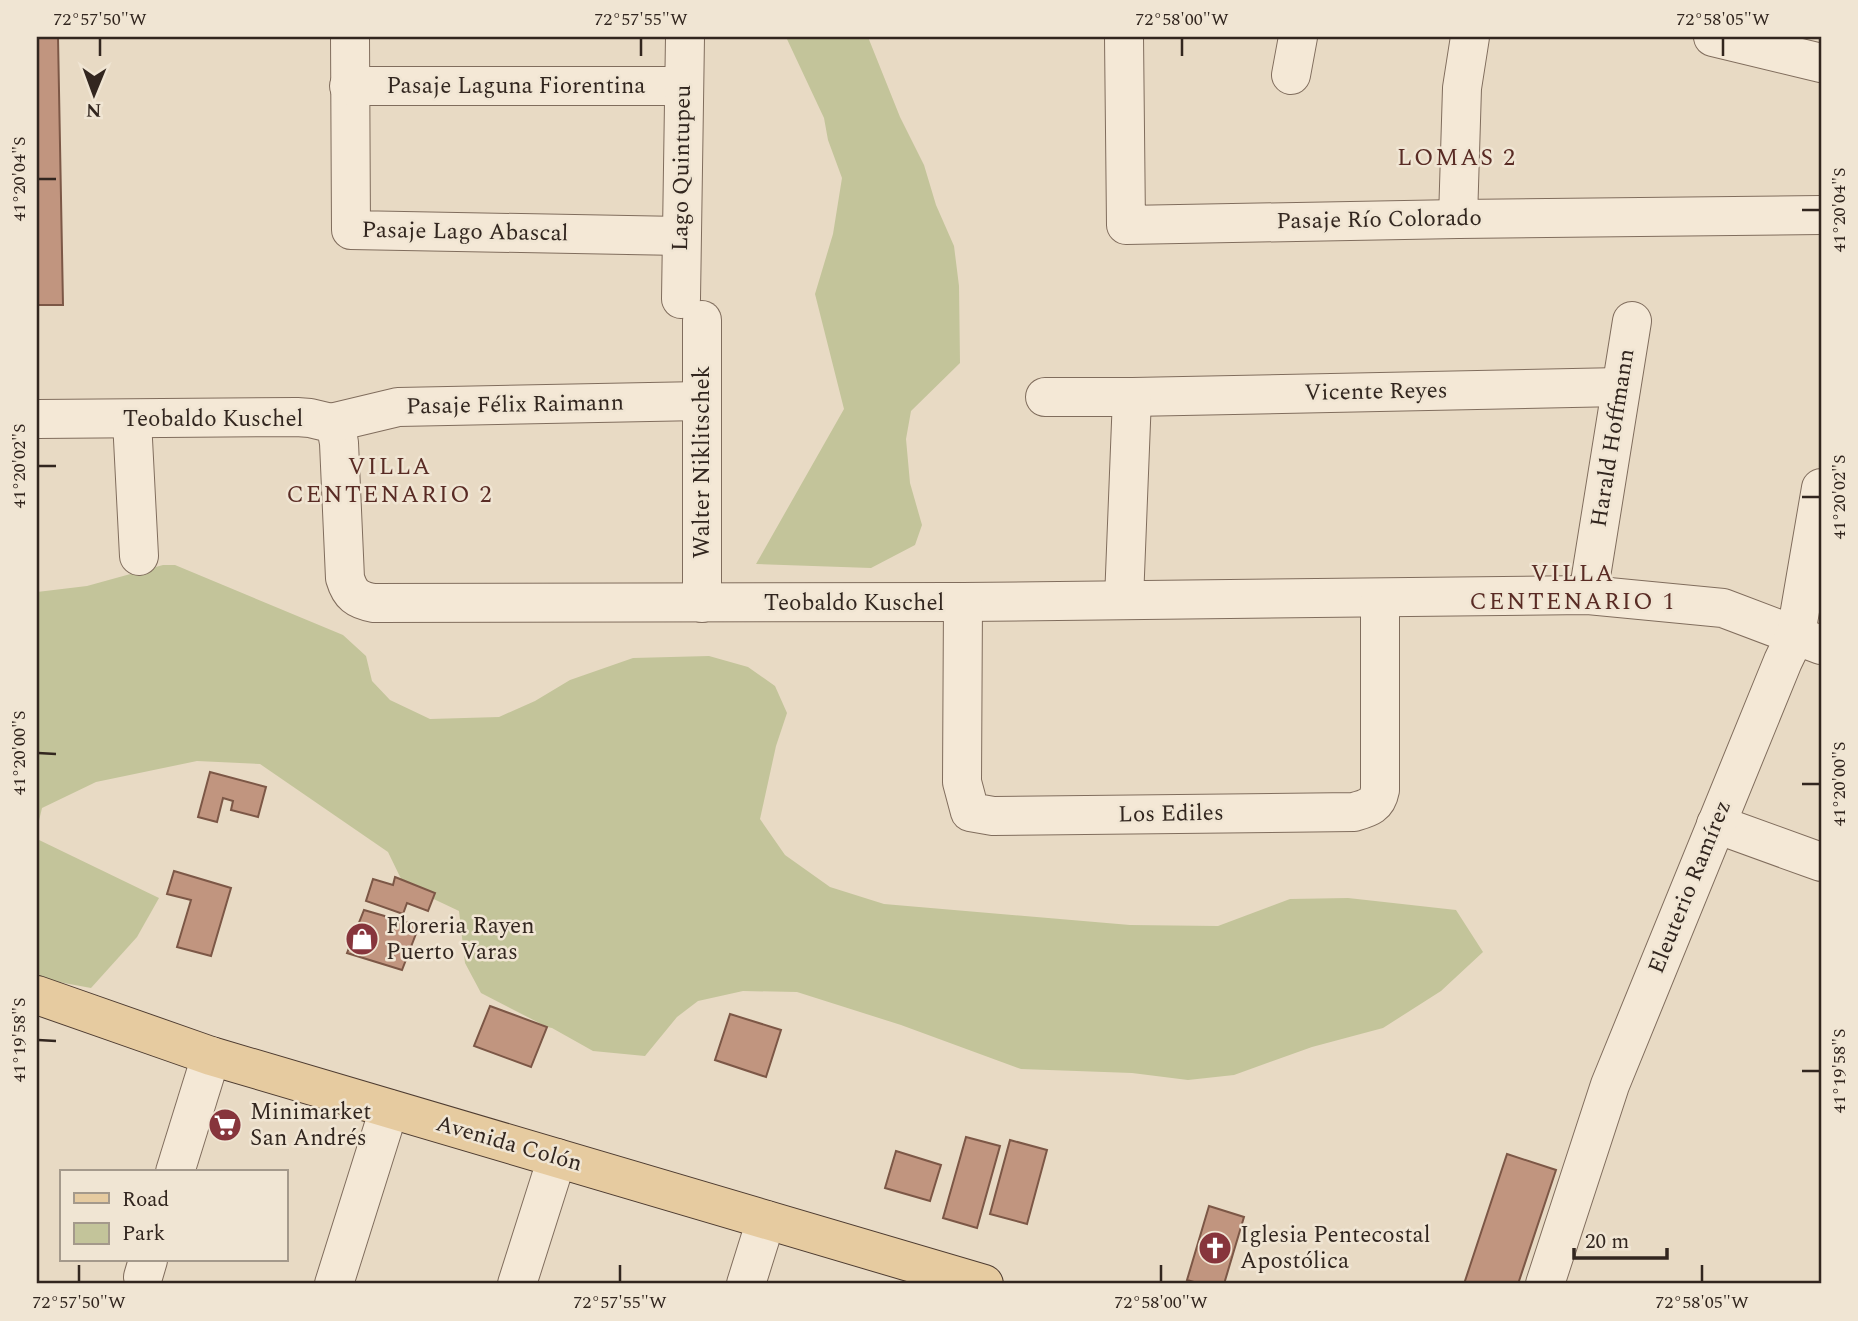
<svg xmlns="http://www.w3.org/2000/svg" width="1858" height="1321" font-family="Spectral,serif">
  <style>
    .green { fill: #c3c49a }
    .building { fill: #c1957f; stroke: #7c5746; stroke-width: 2 }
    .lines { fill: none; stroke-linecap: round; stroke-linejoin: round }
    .minor-casing { stroke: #806d5d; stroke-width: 40 }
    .major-casing { stroke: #4e3c31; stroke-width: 40 }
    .minor { stroke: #f4e8d6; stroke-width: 38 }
    .major { stroke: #e6cba0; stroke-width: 38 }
    .ticks { fill: none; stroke: #32261f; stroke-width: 2.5 }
    .labels { text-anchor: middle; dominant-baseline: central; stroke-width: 5; stroke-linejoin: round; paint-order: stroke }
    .street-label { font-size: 23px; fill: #32261f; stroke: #f0e5d3 }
    .poi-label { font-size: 23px; fill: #32261f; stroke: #f0e5d3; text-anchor: start }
    .neighbourhood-label { font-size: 24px; letter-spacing: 2px; fill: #592b24; stroke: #f0e5d3 }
    .neatline { fill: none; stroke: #32261f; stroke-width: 2.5 }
    .ticks-label { font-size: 18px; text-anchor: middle; fill: #32261f }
  </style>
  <rect width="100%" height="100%" fill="#e8dac4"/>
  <g class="green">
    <path d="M786 37H868L900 117 924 165 936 205 954 246 959 286 960 363 911 411 906 439 910 483 922 525 915 545 871 568 756 564 844 409 815 294 833 234 842 178 828 140 824 118Z"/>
    <path d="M163 565H175L343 635 366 656 372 681 390 700 430 719 499 717 535 701 570 680 633 658 709 656 748 667 775 686 787 713 776 746 760 819 785 855 830 887 884 904 1130 925 1218 926 1290 899 1348 898 1456 910 1483 952 1441 991 1383 1028 1312 1047 1234 1075 1188 1080 1132 1073 1021 1069 901 1025 797 992 743 991 698 1001 677 1017 645 1056 593 1051 552 1028 547 1027 481 993 465 963 459 911 404 885 388 852 260 764 197 761 96 782 42 808 37 829V592L87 586Z"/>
    <path d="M37 839 159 898 137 937 91 988 37 978Z"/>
  </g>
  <g class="building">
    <path d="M37 37H58L63 305H37Z"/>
    <path d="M210 772 266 787 258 817 231 810 233 801 223 798 217 822 198 817Z"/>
    <path d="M174 871 231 888 211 956 177 947 191 900 167 894Z"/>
    <path d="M395 877 435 893 428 911 407 903 403 914 366 901 373 879 393 885Z"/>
    <path d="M364 910 419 926 402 970 347 953Z"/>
    <path d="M490 1006 547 1027 531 1067 474 1046Z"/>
    <path d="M730 1014 781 1030 766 1077 715 1060Z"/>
    <path d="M966 1137 1000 1146 977 1228 943 1218Z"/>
    <path d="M1010 1140 1047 1150 1027 1224 990 1214Z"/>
    <path d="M896 1151 941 1165 930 1201 885 1188Z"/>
    <path d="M1507 1154 1556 1170 1518 1284H1464Z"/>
    <path d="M1209 1206 1244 1217 1224 1284H1201L1187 1280Z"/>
  </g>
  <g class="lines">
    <defs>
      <g id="minor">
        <path d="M350 37 351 230 681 236"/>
        <path d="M1124 37 1126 225 1458 219 1821 215"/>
        <path d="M1713 37 1821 63"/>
        <path d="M1291 75 1298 37"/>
        <path d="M349 86H684"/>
        <path d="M1458 219 1462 88 1470 37"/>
        <path d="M681 299 685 37"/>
        <path d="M1045 397H1132L1621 387"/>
        <path d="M37 419 297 417 310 418 331 423 337 432 339 443 345 578C350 595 357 600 374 603L963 602 1588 595 1723 608 1821 645"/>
        <path d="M132 420 139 556"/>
        <path d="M331 423 398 407 701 401"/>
        <path d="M1588 595 1632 321"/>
        <path d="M1124 600 1132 397"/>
        <path d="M963 602 962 782 970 812 993 816 1354 812C1368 808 1377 806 1380 790V598"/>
        <path d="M702 603V320"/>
        <path d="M1716 824 1821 862"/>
        <path d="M175 1172 211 1056"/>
        <path d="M143 1277 148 1260"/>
        <path d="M334 1284 389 1109"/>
        <path d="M517 1284 557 1158"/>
        <path d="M746 1284 766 1220"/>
        <path d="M1545 1284 1610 1085 1783 661 1796 634 1821 488"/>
      </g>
      <path id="major" d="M37 995 211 1056 984 1284"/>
    </defs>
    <use href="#minor" class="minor-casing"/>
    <use href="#major" class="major-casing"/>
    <use href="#minor" class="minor"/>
    <use href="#major" class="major"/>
  </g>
  <path class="ticks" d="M100 56V38M641 56V38M1182 56V38M1723 56V38M38 179H56M1802 210H1820M38 466H56M1802 497H1820M38 753 56 754M1802 784H1820M38 1040 56 1041M1802 1071H1820M79 1282V1265M620 1282V1265M1161 1282V1265M1702 1282V1265"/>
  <defs>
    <symbol id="shop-disc" viewBox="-11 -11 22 22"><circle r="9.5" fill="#87353c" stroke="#f0e5d3"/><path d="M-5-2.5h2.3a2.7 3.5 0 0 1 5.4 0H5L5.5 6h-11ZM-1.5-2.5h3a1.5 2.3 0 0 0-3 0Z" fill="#fff"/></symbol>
    <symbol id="supermarket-disc" viewBox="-11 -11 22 22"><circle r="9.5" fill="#87353c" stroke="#f0e5d3"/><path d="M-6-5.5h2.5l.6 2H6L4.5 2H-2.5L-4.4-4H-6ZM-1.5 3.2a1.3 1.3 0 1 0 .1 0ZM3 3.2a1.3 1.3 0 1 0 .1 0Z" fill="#fff"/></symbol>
    <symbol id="church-disc" viewBox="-11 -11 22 22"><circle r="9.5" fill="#87353c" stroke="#f0e5d3"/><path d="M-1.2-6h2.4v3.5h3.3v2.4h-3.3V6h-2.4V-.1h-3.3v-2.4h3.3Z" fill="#fff"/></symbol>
  </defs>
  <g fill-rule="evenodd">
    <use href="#shop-disc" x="343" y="920" width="38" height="38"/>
    <use href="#supermarket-disc" x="206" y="1106" width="38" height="38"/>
    <use href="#church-disc" x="1196" y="1229" width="38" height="38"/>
  </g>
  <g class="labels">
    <g class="street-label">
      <text x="516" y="86">Pasaje Laguna Fiorentina</text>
      <text transform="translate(682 168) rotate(-89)">Lago Quintupeu</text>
      <text transform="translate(1379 220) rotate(-1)">Pasaje Río Colorado</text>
      <text transform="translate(465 232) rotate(1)">Pasaje Lago Abascal</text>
      <text transform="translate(1376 392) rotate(-1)">Vicente Reyes</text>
      <text transform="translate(515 405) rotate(-1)">Pasaje Félix Raimann</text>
      <text x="213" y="419">Teobaldo Kuschel</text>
      <text transform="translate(1613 438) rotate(-81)">Harald Hoffmann</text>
      <text transform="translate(702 462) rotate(-90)">Walter Niklitschek</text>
      <text x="854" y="603">Teobaldo Kuschel</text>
      <text transform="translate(1171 814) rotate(-1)">Los Ediles</text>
      <text transform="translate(1690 887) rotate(-68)">Eleuterio Ramírez</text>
      <text transform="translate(509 1144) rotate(16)">Avenida Colón</text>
    </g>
    <g class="poi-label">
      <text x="386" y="926">Floreria Rayen<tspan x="386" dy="26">Puerto Varas</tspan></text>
      <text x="250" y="1112">Minimarket<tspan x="250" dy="26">San Andrés</tspan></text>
      <text x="1240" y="1235">Iglesia Pentecostal<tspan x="1240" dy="26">Apostólica</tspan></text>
    </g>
    <g class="neighbourhood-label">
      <text x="1457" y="158">LOMAS 2</text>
      <text x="390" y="467">VILLA<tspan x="390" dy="28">CENTENARIO 2</tspan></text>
      <text x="1573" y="574">VILLA<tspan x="1573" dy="28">CENTENARIO 1</tspan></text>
    </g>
  </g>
  <rect width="1858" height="1321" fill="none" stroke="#f0e5d3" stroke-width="77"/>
  <rect x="60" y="1170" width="228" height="91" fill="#f0e5d3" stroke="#a4998b" stroke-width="2"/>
  <rect x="74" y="1193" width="35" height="10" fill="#e6cba0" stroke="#a4998b" stroke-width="2"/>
  <text x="122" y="1206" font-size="21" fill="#32261f">Road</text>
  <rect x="74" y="1223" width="35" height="21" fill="#c3c49a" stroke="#a4998b" stroke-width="2"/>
  <text x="122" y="1240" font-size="21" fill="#32261f">Park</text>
  <g transform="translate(94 94) rotate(181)" stroke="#f0e5d3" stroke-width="5" paint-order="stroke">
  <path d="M0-5L12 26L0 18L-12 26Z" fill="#32261f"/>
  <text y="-10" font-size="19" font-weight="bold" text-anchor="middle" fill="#32261f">N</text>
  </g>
  <path d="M1574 1248v10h93v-10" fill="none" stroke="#32261f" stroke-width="3.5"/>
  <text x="1585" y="1248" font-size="21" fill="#32261f" stroke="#f0e5d3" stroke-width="5" paint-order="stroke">20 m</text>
  <rect x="38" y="38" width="1782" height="1244" class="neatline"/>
  <g class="ticks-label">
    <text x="100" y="25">72°57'50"W</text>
    <text x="641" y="25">72°57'55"W</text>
    <text x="1182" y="25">72°58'00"W</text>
    <text x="1723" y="25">72°58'05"W</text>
    <text transform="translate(19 179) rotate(-90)" y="6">41°20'04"S</text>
    <text transform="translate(1839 210) rotate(-90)" y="6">41°20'04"S</text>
    <text transform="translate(19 466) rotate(-90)" y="6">41°20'02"S</text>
    <text transform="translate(1839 497) rotate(-90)" y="6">41°20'02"S</text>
    <text transform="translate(19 753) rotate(-90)" y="6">41°20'00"S</text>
    <text transform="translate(1839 784) rotate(-90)" y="6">41°20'00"S</text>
    <text transform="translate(19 1040) rotate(-90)" y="6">41°19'58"S</text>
    <text transform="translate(1839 1071) rotate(-90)" y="6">41°19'58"S</text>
    <text x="79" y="1308">72°57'50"W</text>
    <text x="620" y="1308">72°57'55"W</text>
    <text x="1161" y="1308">72°58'00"W</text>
    <text x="1702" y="1308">72°58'05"W</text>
  </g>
</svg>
